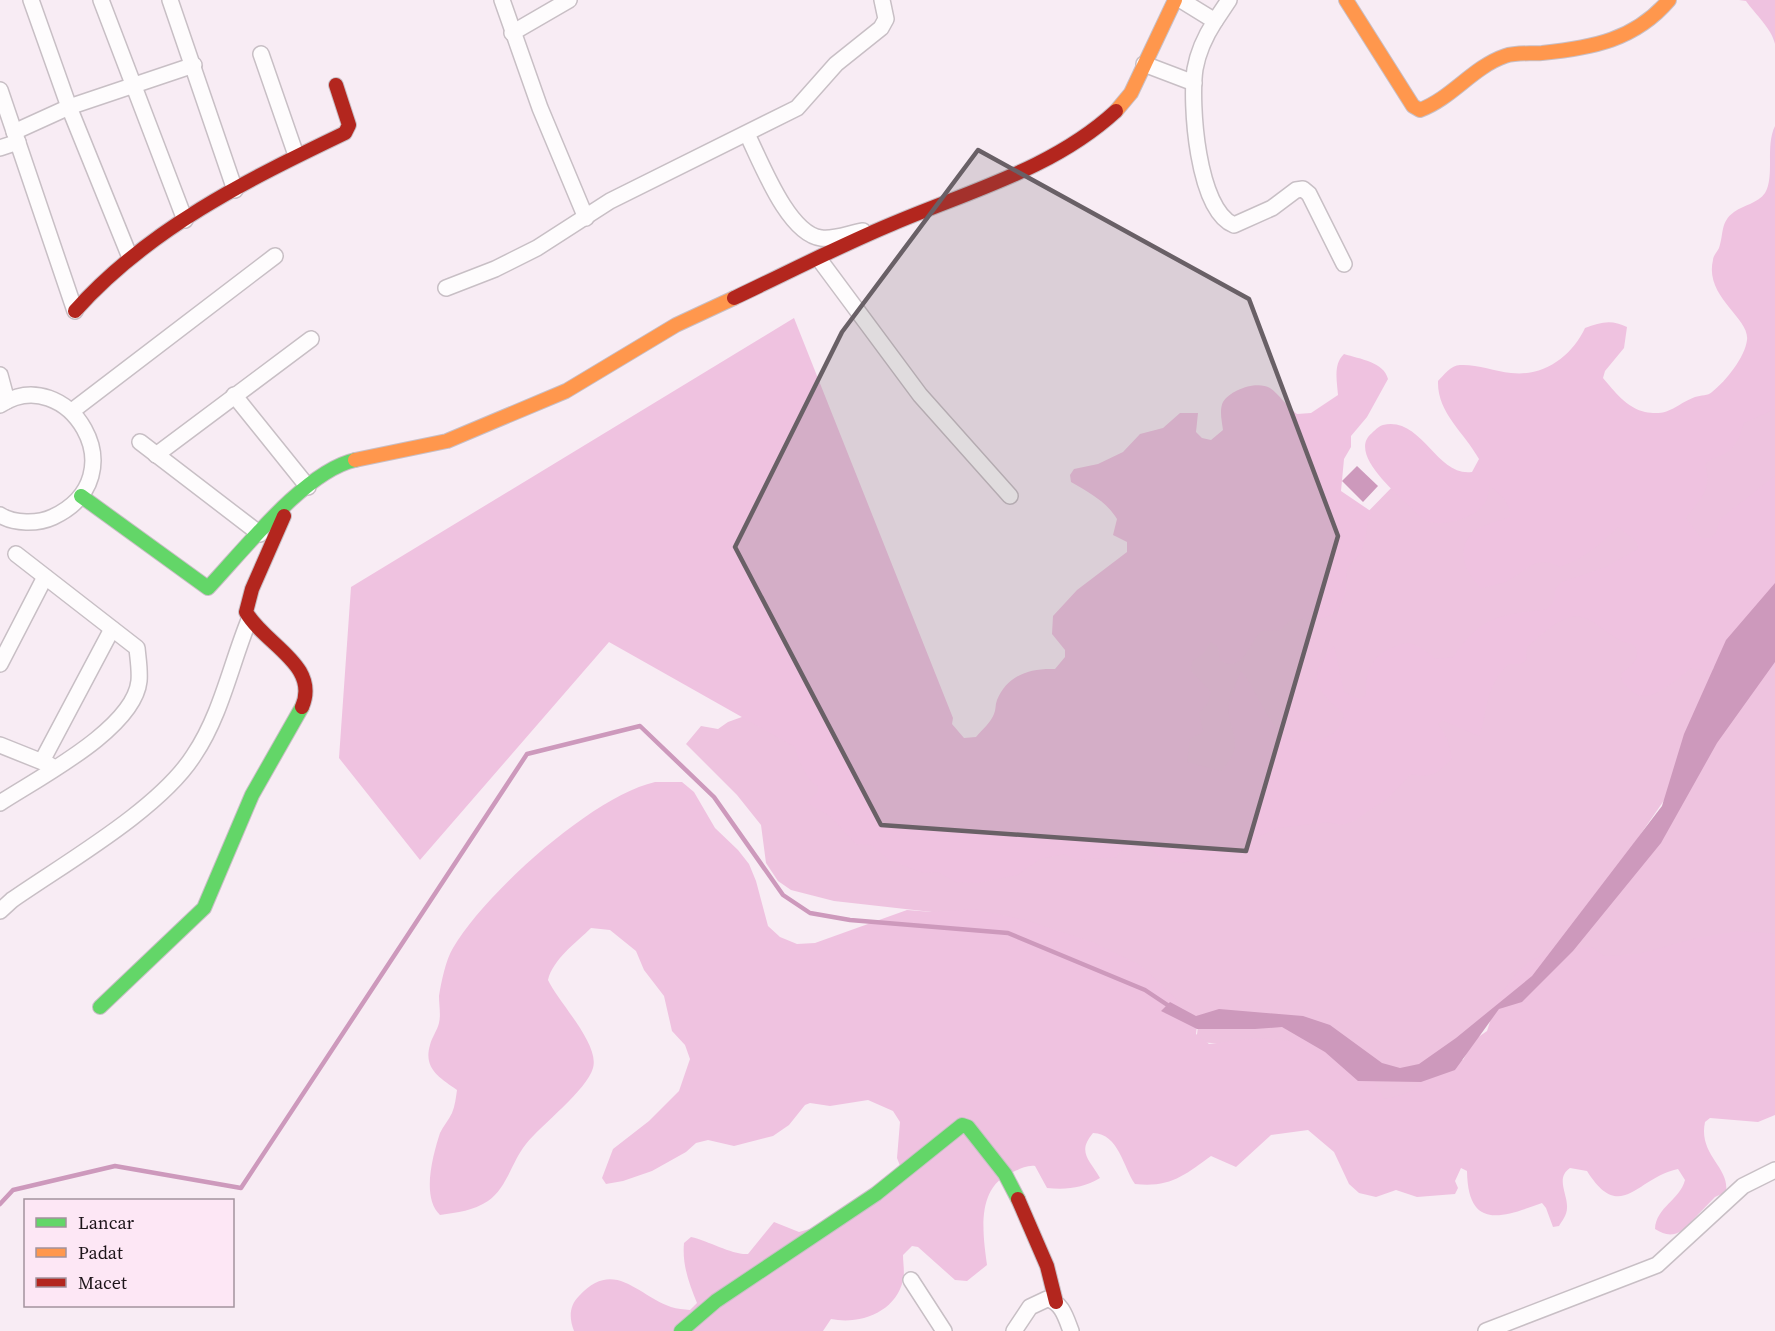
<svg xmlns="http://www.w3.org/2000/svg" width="1775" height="1331" font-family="'Source Serif 4',serif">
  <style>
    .green { fill: #eec3df }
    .forest { fill: #efc2e0 }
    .water { fill: #cd99bc }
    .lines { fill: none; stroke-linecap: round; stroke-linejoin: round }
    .stream { stroke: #cd99bc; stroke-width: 4.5 }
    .street-casing { stroke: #c8bfc5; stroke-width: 18 }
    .fast-casing { stroke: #c8bfc5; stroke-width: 16 }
    .slow-casing { stroke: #c8bfc5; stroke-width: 16 }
    .jam-casing { stroke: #c8bfc5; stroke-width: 16 }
    .street { stroke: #fefcfd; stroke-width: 15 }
    .fast { stroke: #63d668; stroke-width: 14 }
    .slow { stroke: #ff974d; stroke-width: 14 }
    .jam { stroke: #b3261e; stroke-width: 14 }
    .marked { fill: #696066; fill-opacity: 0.2; stroke: #696066; stroke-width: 4.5; stroke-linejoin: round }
  </style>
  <rect width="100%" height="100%" fill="#f8ecf4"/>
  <g class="green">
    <path d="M1775 392V492L1699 577 1640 473Z"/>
    <path d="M1489 472 1626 516 1662 545 1564 597 1378 767 1233 778 1165 769 1184 649 1358 522 1395 484Z"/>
    <path d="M1570 611 1704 636 1718 684 1674 786 1588 910 1531 980 1474 1028 1434 1075 1397 1108 1370 1094 1304 1043 1243 1045 1196 1042 1199 1019 932 912 834 901 791 890 778 881 766 863 761 825 737 795 686 744 701 726 718 729 728 722 778 704 947 862 1431 718 1508 649Z"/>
    <path d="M1775 650V951L1602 970 1565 956Z"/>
  </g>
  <g class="forest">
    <path d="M1739 0H1775V44C1772 29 1755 14 1746 1Z"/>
    <path d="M1775 126V409L1744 423C1740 434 1737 447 1726 453 1718 458 1710 457 1705 465 1713 491 1700 498 1686 518L1701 538H1710L1716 533 1720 519 1775 476V601L1722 664 1711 669V672L1691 668C1679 677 1653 703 1636 694 1631 692 1626 685 1622 681L1621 674C1628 668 1638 662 1637 652 1637 642 1627 644 1620 640 1605 633 1588 612 1570 617 1554 622 1540 636 1527 647L1526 660 1521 664H1509C1485 686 1489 707 1479 736L1442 720 1438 724 1447 738 1452 759C1438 773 1431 779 1411 774L1388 798 1354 821 1341 825 1327 822 1278 828 1208 858 1180 863 1161 858 1144 842 1119 852 1117 857 1076 860 1064 854 1040 859 1017 875 978 883 956 882 938 872 924 873 889 860 871 845 856 844 830 816 807 803 818 792V786C806 780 798 759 795 747L609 642 420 860 339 758 351 587 794 318 953 718 952 724 964 738 976 737C982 730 991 722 994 714 996 710 995 705 997 700 1007 675 1030 668 1055 669L1065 657V650L1052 634 1053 616 1077 590 1127 552V542L1113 535 1117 519C1106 501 1088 492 1071 482L1070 475 1074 469 1098 464 1123 452 1140 434 1163 428 1180 413H1198L1196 432 1202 438 1211 440 1223 430C1222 422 1219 410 1223 402 1230 390 1257 380 1270 388 1278 393 1287 407 1297 414L1311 413 1338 395C1337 381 1333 364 1344 354 1360 359 1384 362 1388 379L1367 417 1351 436V447L1344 459 1341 491 1372 512C1365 523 1368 538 1361 552 1357 559 1350 562 1347 570 1345 578 1347 587 1345 594 1338 622 1315 620 1292 619L1280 630 1261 631C1249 643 1242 675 1220 660L1218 647 1211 642 1203 654 1192 661 1191 671 1211 692 1208 703 1199 713 1203 732 1190 739 1187 762 1221 771C1249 741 1226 734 1229 703 1231 693 1237 681 1241 671 1265 699 1271 753 1321 739 1334 735 1342 728 1344 714 1316 690 1305 677 1334 646L1344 692 1359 699 1366 695C1365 672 1371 656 1394 647 1400 645 1405 642 1412 644 1420 646 1429 654 1436 659L1453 657C1483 614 1499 616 1547 609L1553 603 1556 588 1562 582 1606 567 1638 549 1637 542 1618 527C1600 545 1584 558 1560 567 1536 554 1529 569 1509 580 1501 584 1490 586 1481 588 1465 573 1454 548 1475 531 1484 524 1500 521 1510 517 1511 502 1500 494 1489 485 1489 489 1488 495 1487 499 1480 517 1444 528 1427 521 1420 518 1412 508 1406 503 1393 490 1348 452 1372 433 1375 430 1379 426 1383 425 1422 416 1436 477 1472 472L1479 459C1464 432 1437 413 1438 381 1444 375 1451 365 1460 365 1476 364 1494 371 1511 373 1544 377 1572 356 1585 328 1600 322 1612 319 1627 327L1624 348 1605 371 1603 378C1614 391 1627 408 1645 412 1670 417 1676 404 1695 397 1701 395 1708 396 1712 392 1726 381 1745 357 1747 340 1750 318 1704 297 1713 260 1713 256 1717 252 1719 248 1724 234 1720 222 1734 212 1744 205 1758 203 1765 193 1775 176 1765 146 1775 126Z"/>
    <path d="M655 782H682L694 792 715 828 738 850 749 864 756 881 768 926 780 937 797 944 815 943 907 910 932 912 973 909 1025 920 1092 942 1140 965 1176 999 1177 1006 1197 1025 1196 1034 1209 1044 1257 1038 1291 1041 1293 1036 1322 1040 1370 1071 1384 1099C1400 1096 1418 1093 1423 1075L1446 1061 1463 1060 1474 1040 1487 1031 1497 1000 1517 973 1530 961 1547 953 1563 948 1573 951 1583 947H1591L1604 956 1639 954 1697 938 1739 931 1775 934V1115L1758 1122 1710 1118 1705 1122C1698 1155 1730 1167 1726 1192L1715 1197 1683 1230C1672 1237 1665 1235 1655 1229 1656 1207 1680 1200 1685 1180L1678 1169C1637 1177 1621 1225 1587 1171L1570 1168C1555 1178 1568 1194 1567 1208 1567 1215 1562 1221 1559 1226L1553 1227 1546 1208 1542 1203C1501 1218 1468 1230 1467 1171L1461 1168 1455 1181 1458 1188 1455 1194 1417 1197 1396 1190 1376 1197 1359 1193 1349 1184 1334 1152 1308 1130 1271 1135 1236 1167 1211 1156C1185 1175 1170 1188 1135 1184 1123 1167 1119 1134 1093 1133 1077 1152 1089 1159 1100 1178 1083 1188 1067 1190 1047 1188L1035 1166C1027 1165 1020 1169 1013 1172 975 1187 983 1234 987 1265L967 1281 955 1280 918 1247 912 1246 903 1255C903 1263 905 1273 903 1280 896 1312 860 1325 831 1319L823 1331H574C569 1318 569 1306 579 1296 614 1258 637 1295 671 1307 677 1309 684 1309 690 1310L697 1303C689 1283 682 1265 684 1243L691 1237C709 1241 732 1255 748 1254L774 1222 799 1232 834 1222 902 1171 897 1158 900 1122 893 1111 868 1100 830 1106 810 1103 805 1105 789 1125 773 1136 734 1146 708 1140 696 1143 686 1152 652 1171 623 1181 606 1184 602 1178 613 1149 649 1121 679 1091 690 1059 685 1045 672 1031 664 996 644 970 636 951 610 930 591 928C576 943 553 959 548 980 558 1002 600 1044 593 1068 587 1090 541 1125 526 1144 512 1161 507 1188 488 1201 473 1211 458 1212 440 1215 421 1197 433 1155 440 1133 443 1126 449 1120 452 1113 455 1106 456 1097 457 1090 440 1078 423 1069 430 1045 432 1037 437 1031 439 1023 441 1015 439 1005 439 996 441 983 446 959 453 948 485 893 593 796 655 782Z"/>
  </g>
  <g class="water">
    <path d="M1357 466 1378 486 1363 502 1342 481Z"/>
    <path d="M1775 583V662L1717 743 1661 843 1573 951 1522 1002 1499 1009 1455 1070 1421 1082 1358 1081 1325 1052 1282 1027 1255 1029H1197L1161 1011 1170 1002 1196 1016 1219 1009 1303 1016 1330 1025 1382 1063 1400 1068 1419 1064 1456 1038 1532 976 1662 806 1684 734 1726 640Z"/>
  </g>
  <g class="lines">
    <path class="stream" d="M0 1204 13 1190 115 1166 241 1188 527 754 640 726 714 797 783 895 810 913 850 920 1008 933 1145 990 1172 1008"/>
    <defs>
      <g id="street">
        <path d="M31 0 69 107 129 255"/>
        <path d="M101 0 185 220"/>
        <path d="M170 0 235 190"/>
        <path d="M502 0 540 108 586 218"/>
        <path d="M1181 0 1215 21C1206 35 1198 52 1195 69 1190 103 1197 210 1234 225L1272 208 1296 190 1303 189 1309 194 1344 264"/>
        <path d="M1215 21 1229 0"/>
        <path d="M512 33 569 0"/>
        <path d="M261 54 296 155"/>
        <path d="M1144 64 1194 83"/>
        <path d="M0 90 75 311"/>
        <path d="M14 132 69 107 194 65"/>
        <path d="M747 134C761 162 788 234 821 238 834 240 850 233 863 231"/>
        <path d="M0 148 18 142"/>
        <path d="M819 259 920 395 1010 496"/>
        <path d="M446 288 495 269 537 248 610 201 797 108 836 64 881 28 886 19 882 0"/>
        <path d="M0 375 7 401"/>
        <path d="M234 395 308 487"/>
        <path d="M0 405C67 361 140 476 53 517 38 524 14 524 0 515"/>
        <path d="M72 411 275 256"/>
        <path d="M140 442 260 534"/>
        <path d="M156 455 311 339"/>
        <path d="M0 664 45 577"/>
        <path d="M0 745 50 765"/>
        <path d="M42 761 112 629"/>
        <path d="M0 803C38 778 134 729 139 681 140 670 138 659 137 648L16 554"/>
        <path d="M0 911 12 900C65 863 160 809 194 755 221 715 231 664 249 620"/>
        <path d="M911 1280 944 1331"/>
        <path d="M1014 1331 1030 1307 1047 1299C1062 1302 1066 1318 1071 1331"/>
        <path d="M1486 1331 1657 1265 1743 1186 1775 1170"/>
      </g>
      <g id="fast">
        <path d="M81 496 208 588C243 551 305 471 355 460"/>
        <path d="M100 1007 204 908 252 795 302 707"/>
        <path d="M681 1331 716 1301 876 1194 962 1125 968 1127 1005 1174 1018 1199"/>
      </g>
      <g id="slow">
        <path d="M1346 0 1413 106 1420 110C1452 98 1473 67 1505 56 1517 52 1529 54 1542 53 1592 48 1635 40 1669 0"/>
        <path d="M1116 111 1131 93 1175 0"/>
        <path d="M355 460 447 441 566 391 676 325 734 298"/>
      </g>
      <g id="jam">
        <path d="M734 298C787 273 839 246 892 224 969 191 1053 169 1116 111"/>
        <path d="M75 311C148 229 247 180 345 133L349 125 336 85"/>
        <path d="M284 516 252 589 246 612C265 645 320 665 302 707"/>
        <path d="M1018 1199 1047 1266 1056 1302"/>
      </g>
    </defs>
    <use href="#street" class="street-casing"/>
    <use href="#fast" class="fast-casing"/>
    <use href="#slow" class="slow-casing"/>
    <use href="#jam" class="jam-casing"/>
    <use href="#street" class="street"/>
    <use href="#fast" class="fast"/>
    <use href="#slow" class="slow"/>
    <use href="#jam" class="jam"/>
  </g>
  <path class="marked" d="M978 150 1249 299 1338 536 1246 851 881 825 735 547 842 332Z"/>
  <rect x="24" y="1199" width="210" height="108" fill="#fde7f5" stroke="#a3939d" stroke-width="1.5"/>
  <rect x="36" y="1218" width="30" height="9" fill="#63d668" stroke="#a3939d" stroke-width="1.5"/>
  <text x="78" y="1229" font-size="18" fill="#1c1419">Lancar</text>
  <rect x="36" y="1248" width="30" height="9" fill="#ff974d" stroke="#a3939d" stroke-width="1.5"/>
  <text x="78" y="1259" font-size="18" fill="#1c1419">Padat</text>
  <rect x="36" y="1278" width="30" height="9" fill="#b3261e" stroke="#a3939d" stroke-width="1.5"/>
  <text x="78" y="1289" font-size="18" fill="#1c1419">Macet</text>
</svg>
